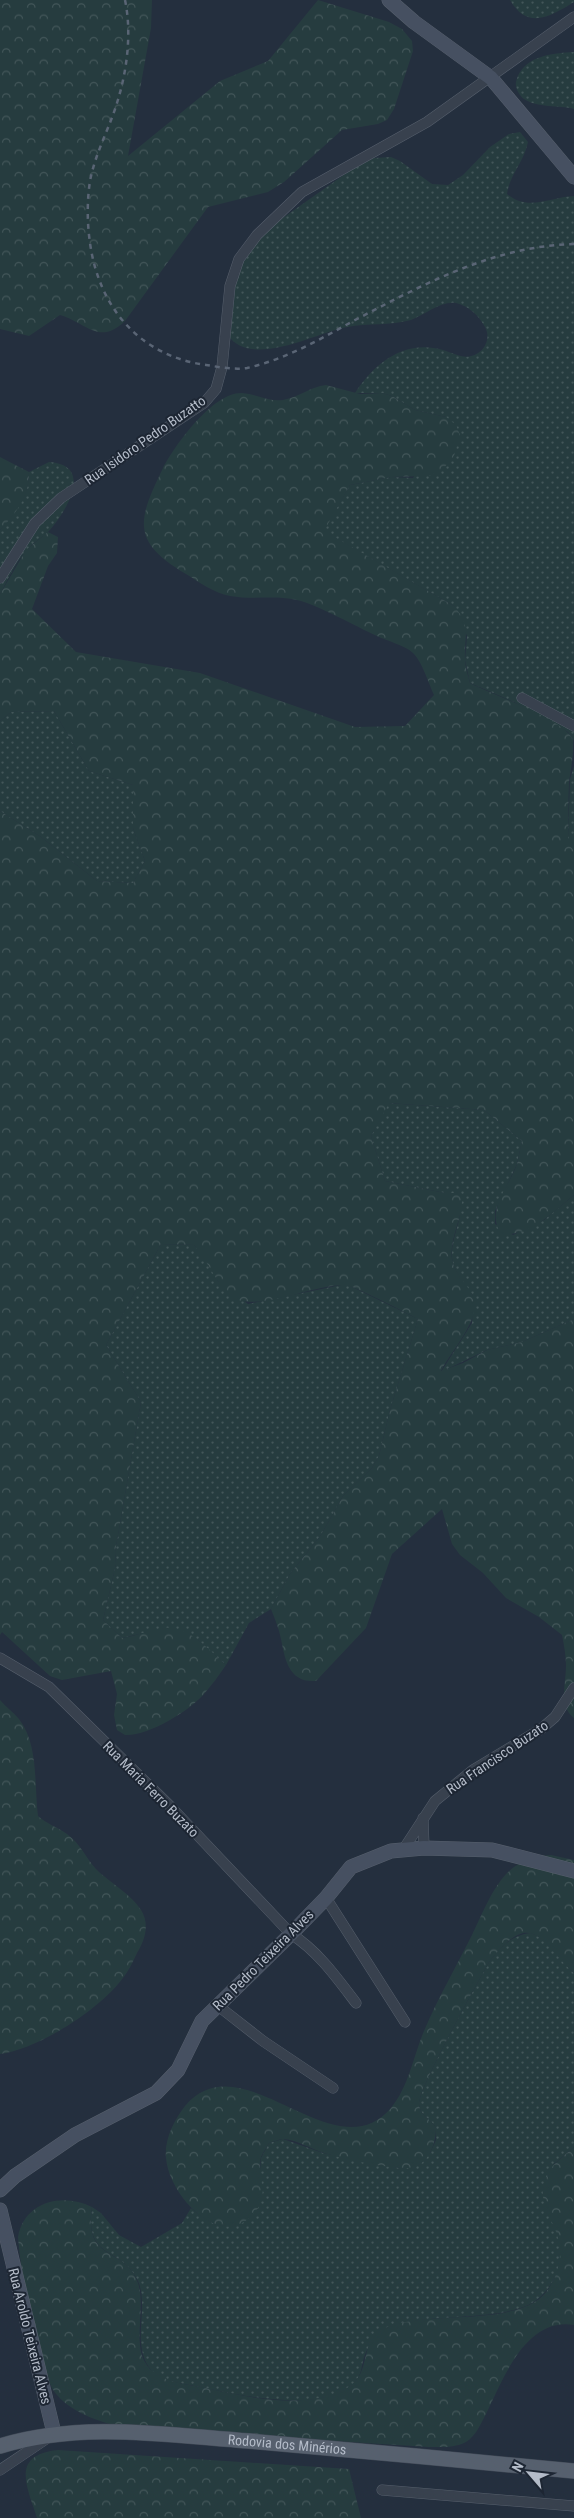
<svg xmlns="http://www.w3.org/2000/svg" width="574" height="2518" font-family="'Roboto Condensed',sans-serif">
<defs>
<pattern id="green-dots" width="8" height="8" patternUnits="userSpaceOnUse" patternTransform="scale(1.25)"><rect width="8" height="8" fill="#263c3f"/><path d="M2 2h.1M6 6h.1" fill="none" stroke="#435659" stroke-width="1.8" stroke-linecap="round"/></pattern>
<pattern id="forest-crowns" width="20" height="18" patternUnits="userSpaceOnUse" patternTransform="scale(1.25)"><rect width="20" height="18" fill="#263c3f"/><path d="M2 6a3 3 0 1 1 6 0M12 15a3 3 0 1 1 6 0" fill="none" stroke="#435659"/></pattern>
</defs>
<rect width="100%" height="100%" fill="#242f3e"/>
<path fill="url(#green-dots)" d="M510 0H574V2C551 16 528 31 510 0Z
M574 52V109C559 105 537 108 524 99 519 95 515 88 516 82 522 56 552 53 574 52Z
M520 132 528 142C524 162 510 174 507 194 528 212 550 197 574 196V741L568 732 514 702 470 683 465 660 467 636 454 606 323 531 350 485 391 477 413 478 446 417 415 410 392 396 382 393H355C375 363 404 339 443 350 456 354 466 361 478 353 487 347 490 336 485 327 479 316 469 306 456 303 440 301 425 315 411 320 390 326 368 323 347 327 315 333 250 370 227 334V279L270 227 355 167 374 158 391 157 400 161 432 184 448 185 463 175 490 147 509 134Z
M49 462C95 465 66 512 49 531 42 538 32 543 26 551 15 563 8 580 0 594V530C16 512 29 496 29 472Z
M54 711 89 771 133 785V828L145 861 133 883 97 881 41 837 0 811V721L11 712Z
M574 766V840H568L570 779Z
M388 1103 484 1110 522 1141 517 1164 495 1211V1224L513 1235 544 1220 574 1195V1319L522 1342 487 1350 441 1372 472 1323 473 1296C466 1286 453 1271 452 1258 450 1234 467 1218 457 1193H445L385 1181 371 1136Z
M161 1244 194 1245 206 1258 218 1281 248 1304 346 1284 418 1319 390 1410 379 1456 372 1468 343 1496 321 1535 290 1574 271 1609 249 1623 226 1665 198 1640 166 1628 122 1638 103 1620 116 1564 115 1552 141 1402 106 1345Z
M530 1933C550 1939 559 1959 574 1973V2147L554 2164 546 2204C562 2231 573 2247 555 2277 551 2285 546 2292 539 2298 511 2323 432 2312 392 2326 387 2327 368 2347 366 2352 359 2368 365 2376 348 2388 312 2412 239 2395 200 2387 186 2384 163 2382 153 2372 129 2347 150 2309 138 2281 122 2246 84 2261 92 2207L101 2213 119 2235 141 2247 182 2223 191 2208C216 2229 232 2234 257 2209L261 2158 269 2143 283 2139 323 2153 400 2168 430 2153 436 2140V2128C431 2118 420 2117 419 2104 418 2089 478 1982 489 1962 501 1947 510 1936 530 1933Z"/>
<path fill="url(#forest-crowns)" d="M0 0H152L151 28 128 156 220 81 268 61 318 0 389 22 402 29 412 41 413 51 394 109 387 120 378 124 342 130 284 182 268 192 208 207 125 321C99 346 87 323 60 315L29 336 0 329Z
M326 385 360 394 382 393 392 396 415 410 446 417 456 425 460 435 454 456 442 470 429 476 391 477 350 485 324 531 454 606C472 627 464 635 465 659 465 667 468 675 470 683 491 694 566 720 573 740 574 753 571 769 569 782 568 801 569 820 568 839L574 840V1195C553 1212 530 1237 501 1234 485 1210 509 1187 517 1164 519 1157 520 1148 522 1141L484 1110 389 1103 371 1136 385 1181 445 1193H457L462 1198C463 1218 449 1239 452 1259 454 1273 467 1284 473 1296 483 1317 451 1351 441 1371L463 1363 487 1350 522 1342 574 1319V1718C558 1705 566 1684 566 1666 566 1656 564 1645 562 1635L539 1617 506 1598 483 1573 460 1555 452 1544 442 1509 392 1554 366 1628 316 1681C289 1683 285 1660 281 1639 279 1629 275 1619 271 1609L290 1574 321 1535 343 1496 372 1468 379 1456 390 1410 418 1319C406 1313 353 1285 345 1285 315 1284 256 1313 232 1297 219 1288 206 1258 194 1245L161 1244 106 1345 141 1402 115 1552 116 1564 103 1620 122 1638C136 1636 149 1630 164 1628 188 1625 209 1650 226 1665 219 1675 212 1685 204 1694 189 1711 149 1736 125 1735L117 1730 114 1715 117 1694 111 1671 62 1680 50 1676 2 1632 0 1635V811L41 837 97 881 133 883 145 861 133 828V785L89 771 54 711 11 712 0 721V594L26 550 48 532 58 537 57 553 48 566 32 609 76 652 200 673 355 727 405 726 434 695C428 682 423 664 414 654 409 647 385 640 377 636 355 626 318 605 297 600 275 595 252 600 230 596 214 593 199 582 186 574 130 541 138 520 163 468 175 445 213 392 242 393 256 394 270 402 283 400 299 397 310 387 326 385Z
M0 457 29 472C29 497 17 512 0 530Z
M0 1700C6 1707 13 1712 19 1719 39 1745 34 1785 38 1816 47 1824 57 1827 67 1834 80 1843 86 1858 96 1869 109 1882 132 1895 141 1910 150 1924 145 1940 137 1953 132 1964 127 1974 119 1983 95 2012 38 2049 0 2054Z
M551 1855 574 1860V1973C539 1941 533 1907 489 1962 478 1982 418 2089 419 2104 420 2117 431 2118 436 2128 436 2142 430 2161 415 2167 400 2172 341 2158 324 2153 311 2149 297 2140 284 2139 279 2139 273 2142 269 2143 266 2148 263 2153 261 2157 256 2174 269 2191 258 2208 225 2257 169 2197 166 2158 164 2140 174 2120 185 2106 242 2038 334 2175 391 2108 409 2086 413 2057 424 2031 438 1998 456 1967 472 1935 483 1913 494 1882 514 1867 526 1859 537 1856 551 1855Z
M574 2147V2325C525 2317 503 2380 486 2414 481 2423 476 2436 466 2442 455 2448 441 2447 429 2447L128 2428C105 2424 73 2414 57 2395 38 2375 20 2268 18 2237 24 2202 62 2192 92 2207 83 2263 126 2246 138 2283 146 2305 133 2342 145 2362 156 2382 185 2384 206 2388 246 2397 309 2411 347 2388 375 2372 355 2339 390 2326 433 2311 504 2325 539 2299 546 2294 551 2285 555 2277 574 2229 533 2215 545 2179 549 2166 564 2156 574 2147Z
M58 2450 349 2469 361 2518H37C27 2486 10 2455 58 2450Z"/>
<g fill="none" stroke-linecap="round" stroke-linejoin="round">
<defs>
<path id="street" d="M0 578 35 523 61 498 204 403 216 389 222 367 230 286 239 259 257 235 302 192 427 122 574 17
M522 698 574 726
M0 1658 49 1687 170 1806 291 1934C318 1951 337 1978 356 2003
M423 1818 424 1848
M403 1850 435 1801 473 1770 541 1729 555 1717 574 1688
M326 1898 405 2022
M217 2005 263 2041 333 2088
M0 2470 49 2437
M382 2490 574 2506"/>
<path id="secondary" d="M389 0 414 22 491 78 574 177
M0 2190 15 2176 75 2135 156 2093 178 2070 202 2021 291 1934 326 1898 351 1867 391 1851 424 1848 492 1850 574 1871
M0 2210 54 2433"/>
<g id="primary">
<path id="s1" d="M0 2446C81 2421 166 2435 249 2441 357 2450 466 2461 574 2471"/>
</g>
</defs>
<use href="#street" stroke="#565f6c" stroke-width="11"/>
<use href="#secondary" stroke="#565f6c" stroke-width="15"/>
<use href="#primary" stroke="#414a57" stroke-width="16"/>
<use href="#street" stroke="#38414e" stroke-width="10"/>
<use href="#secondary" stroke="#465061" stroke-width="14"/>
<use href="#primary" stroke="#56606e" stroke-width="15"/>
<path stroke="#5a6575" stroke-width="2.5" stroke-dasharray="5 5" stroke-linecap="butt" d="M125 0C132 33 127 71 117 103 109 129 95 154 90 181 87 201 87 222 90 243 99 308 140 356 206 365 219 367 234 370 247 368 287 359 322 338 357 319 426 283 495 246 574 244"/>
</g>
<g text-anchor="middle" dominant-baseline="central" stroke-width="4" stroke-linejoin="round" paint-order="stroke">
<g font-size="14" fill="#b4bcc9" stroke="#1d2633">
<text transform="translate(145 440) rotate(-35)">Rua Isidoro Pedro Buzatto</text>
<text transform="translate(497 1757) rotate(-34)">Rua Francisco Buzato</text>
<text transform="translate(151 1789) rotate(45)">Rua Maria Ferro Buzato</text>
<text transform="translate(263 1960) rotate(-45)">Rua Pedro Teixeira Alves</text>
<text transform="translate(30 2336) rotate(76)">Rua Aroldo Teixeira Alves</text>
<text stroke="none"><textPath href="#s1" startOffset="289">Rodovia dos Minérios</textPath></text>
</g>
</g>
<g transform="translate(529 2473) rotate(298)" stroke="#1d2633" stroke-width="4" paint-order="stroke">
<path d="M0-4L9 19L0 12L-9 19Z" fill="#b4bcc9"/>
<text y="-8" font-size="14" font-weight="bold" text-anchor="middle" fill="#b4bcc9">N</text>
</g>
</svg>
